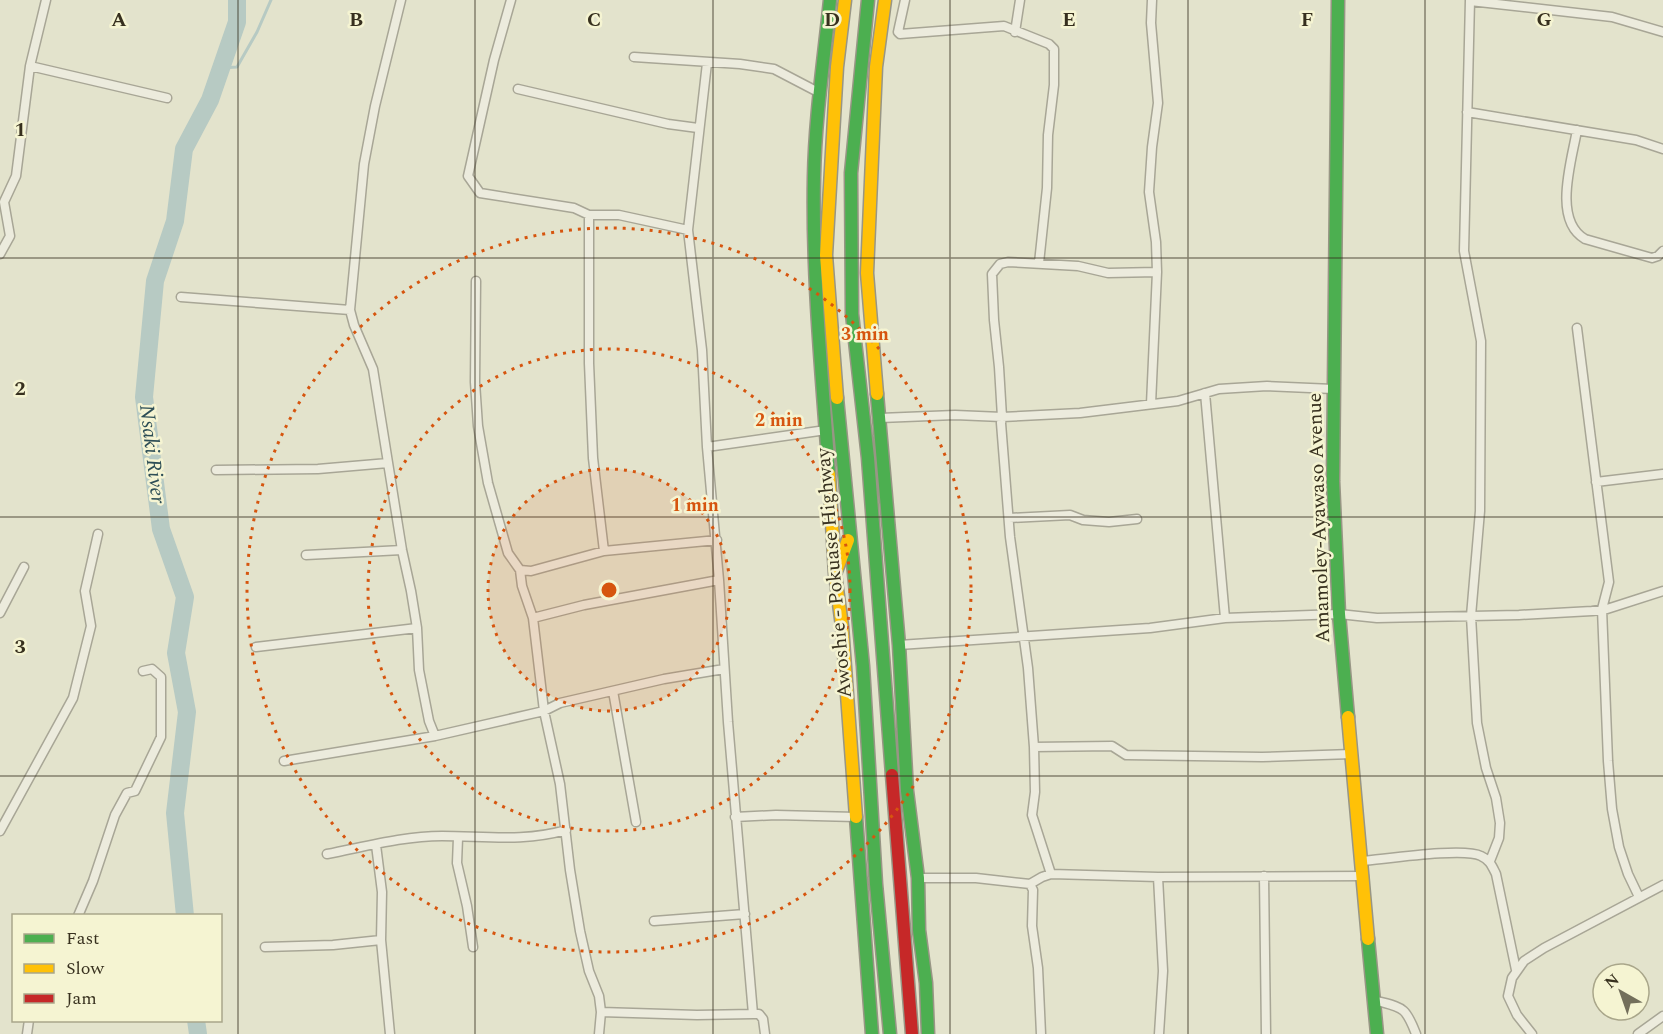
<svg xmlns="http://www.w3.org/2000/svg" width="1663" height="1034" font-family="Spectral,serif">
<rect width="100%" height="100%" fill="#e3e3cc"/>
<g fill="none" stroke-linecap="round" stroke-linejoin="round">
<path stroke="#b7cac3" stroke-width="3" d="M221 68 237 67 257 32 271 0"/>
<path stroke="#b7cac3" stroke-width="18" d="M185 916 175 813 187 712 176 653 185 597 161 529 144 397 155 281 175 221 184 149 210 100 237 22V0
M196 1020 198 1034"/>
<defs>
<path id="street" d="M401 0 375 106 364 164 350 310 354 325 373 369 402 550 411 591 417 628 419 670 429 721 435 736
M511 0 494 60 468 176 480 193 574 208 589 215H619L688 230
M905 0 898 32 900 34 1004 26 1049 44 1054 49V85L1048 135 1047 188 1039 263
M1470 0 1464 251 1481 341 1480 511 1471 616 1477 723 1486 768 1496 798 1500 823 1499 838 1490 861
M1470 1 1612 17 1663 32
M1015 32 1020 0
M634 57 740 64 774 69 820 93
M707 63 688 230 702 350 707 447 719 580 728 722 753 1014H759L763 1019 765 1034
M30 66 167 98
M518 89 668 124 698 128
M1467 112 1636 140 1663 149
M1577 130C1572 160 1552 220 1585 239L1652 258 1658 256 1663 251
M589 215V363L593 458 604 551
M0 254 10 236 4 202 16 176 30 66 46 0
M476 281 475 382 478 426 488 483 508 553 520 570 531 571 604 551 717 540
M181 297 350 310
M1577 328 1609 582 1602 609 1608 761 1612 809 1619 847 1628 874 1639 897
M1205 393 1225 618
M1151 404 1157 272 1156 242 1149 192 1152 147 1158 103 1151 23 1152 0
M880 418 955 415 1002 417 1080 413 1178 401 1219 389 1267 386 1333 389
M707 447 826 430
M216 470 318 469 388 463
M1596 482 1663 474
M1009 518 1070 515 1083 520 1109 522 1137 519
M306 555 402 550
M520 570 522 586 533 618 544 711 560 784 570 870 580 931 589 971 599 996 601 1012 599 1034
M0 613 24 567
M533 618 584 605 719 580
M899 645 1150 628 1225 618 1339 614 1377 618 1519 615 1592 611 1607 609 1663 591
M256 647 417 628
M613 691 636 822
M1034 747 1112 746 1126 755 1262 757 1352 754
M284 761 435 736 544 711 560 703 664 679 724 669
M735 817 776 815 856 817
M0 831 73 698 91 626 85 591 98 534
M458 838 457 863 467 906 473 947
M376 845 382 892 381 940 390 1034
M327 854C364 847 403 836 442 836 484 836 525 842 566 830
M1362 861C1386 859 1464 847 1481 856 1490 860 1492 866 1496 874L1516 970
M1051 874 1032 815 1035 792 1034 747 1028 668 1010 537 1001 423 1002 417 999 367 994 320 992 274 1000 264 1008 262 1078 266 1108 273 1157 272
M1264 876 1266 1034
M1158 877 1163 971 1159 1034
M918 878H976L1030 884 1042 877 1051 874 1158 877 1364 876
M1030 884 1033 890 1032 926 1038 968 1041 1034
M78 916 93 881 115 815 127 793 135 791 161 737V677L152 669 143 671
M654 921 745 914
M265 947 333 945 381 940
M1374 1000C1402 1008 1405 1005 1416 1034
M601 1012 697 1015 753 1014
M27 1034 29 1020
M1532 1034 1517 1015 1508 996 1512 978 1524 961 1544 948 1663 885
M1638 1034 1663 1016"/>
<path id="fast" d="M868 0 851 173 852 314 868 458 892 775
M1338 0 1333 481 1339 614 1348 717
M877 394 899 645 907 791 918 878 919 930 926 983 928 1034
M837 398 863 666 876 884 890 1034
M829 474C822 375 812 276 814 177 815 118 824 59 830 0
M856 817 872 1034
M1368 939 1377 1034"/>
<path id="slow" d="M877 394 867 273 876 67 885 0
M837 398 826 255 837 67 845 0
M829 474 835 574 842 626 856 817
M835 574 848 540
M1348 717 1368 939"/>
<path id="jam" d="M892 775 912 1034"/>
</defs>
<use href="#street" stroke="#a8a696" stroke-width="11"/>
<use href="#fast" stroke="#989685" stroke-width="15"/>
<use href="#slow" stroke="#989685" stroke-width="15"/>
<use href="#jam" stroke="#989685" stroke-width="15"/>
<use href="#street" stroke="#ecebdd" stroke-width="8"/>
<use href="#fast" stroke="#4caf50" stroke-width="12"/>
<use href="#slow" stroke="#ffc107" stroke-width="12"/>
<use href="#jam" stroke="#c62828" stroke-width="12"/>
</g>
<path fill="none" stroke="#37301e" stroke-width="1.5" stroke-opacity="0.55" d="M238 0V1034M475 0V1034M713 0V1034M950 0V1034M1188 0V1034M1425 0V1034M0 258H1663M0 517H1663M0 776H1663"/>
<circle cx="609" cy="590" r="121" fill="#d6550e" fill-opacity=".12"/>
<g fill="none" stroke="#d6550e" stroke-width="3" stroke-dasharray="3 6">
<circle cx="609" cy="590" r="121"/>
<circle cx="609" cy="590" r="241"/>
<circle cx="609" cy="590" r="362"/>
</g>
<g text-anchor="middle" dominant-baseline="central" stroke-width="5" stroke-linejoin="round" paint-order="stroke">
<g font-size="20" fill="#37301e" stroke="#f5f4d2">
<text transform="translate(1319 518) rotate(-92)">Amamoley-Ayawaso Avenue</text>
<text transform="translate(834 573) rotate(-95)">Awoshie - Pokuase Highway</text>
</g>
<g font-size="21" font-style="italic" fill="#2d4e56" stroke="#f5f4d2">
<text transform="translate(152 454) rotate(83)">Nsaki River</text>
</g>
</g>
<g font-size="20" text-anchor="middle" font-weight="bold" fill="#37301e" stroke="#f5f4d2" stroke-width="5" stroke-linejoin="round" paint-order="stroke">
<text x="119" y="26">A</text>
<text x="356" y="26">B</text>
<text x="594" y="26">C</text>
<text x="832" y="26">D</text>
<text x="1069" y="26">E</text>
<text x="1307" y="26">F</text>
<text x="1544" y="26">G</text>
<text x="20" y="136">1</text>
<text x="20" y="395">2</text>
<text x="20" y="653">3</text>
</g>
<circle cx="609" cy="590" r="9" fill="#d6550e" stroke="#f5f4d2" stroke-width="3"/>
<g font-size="18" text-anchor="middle" font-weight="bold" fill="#d6550e" stroke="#f5f4d2" stroke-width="5" stroke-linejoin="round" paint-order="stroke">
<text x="865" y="340">3 min</text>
<text x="779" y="426">2 min</text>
<text x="695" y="511">1 min</text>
</g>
<rect x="12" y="914" width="210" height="108" fill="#f5f4d2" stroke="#a9a68a" stroke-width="1.5"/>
<rect x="24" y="934" width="30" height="9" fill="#4caf50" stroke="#a9a68a" stroke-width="1.5"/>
<text x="66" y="944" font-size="18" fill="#37301e">Fast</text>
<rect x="24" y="964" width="30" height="9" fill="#ffc107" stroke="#a9a68a" stroke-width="1.5"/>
<text x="66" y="974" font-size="18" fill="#37301e">Slow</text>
<rect x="24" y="994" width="30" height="9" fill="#c62828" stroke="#a9a68a" stroke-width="1.5"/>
<text x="66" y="1004" font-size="18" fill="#37301e">Jam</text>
<g transform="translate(1621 992) rotate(320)"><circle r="28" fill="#f5f4d2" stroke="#a9a68a" stroke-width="1.5"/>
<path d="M0-4.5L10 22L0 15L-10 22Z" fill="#736f5b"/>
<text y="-9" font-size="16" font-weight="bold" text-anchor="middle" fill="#37301e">N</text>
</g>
</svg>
